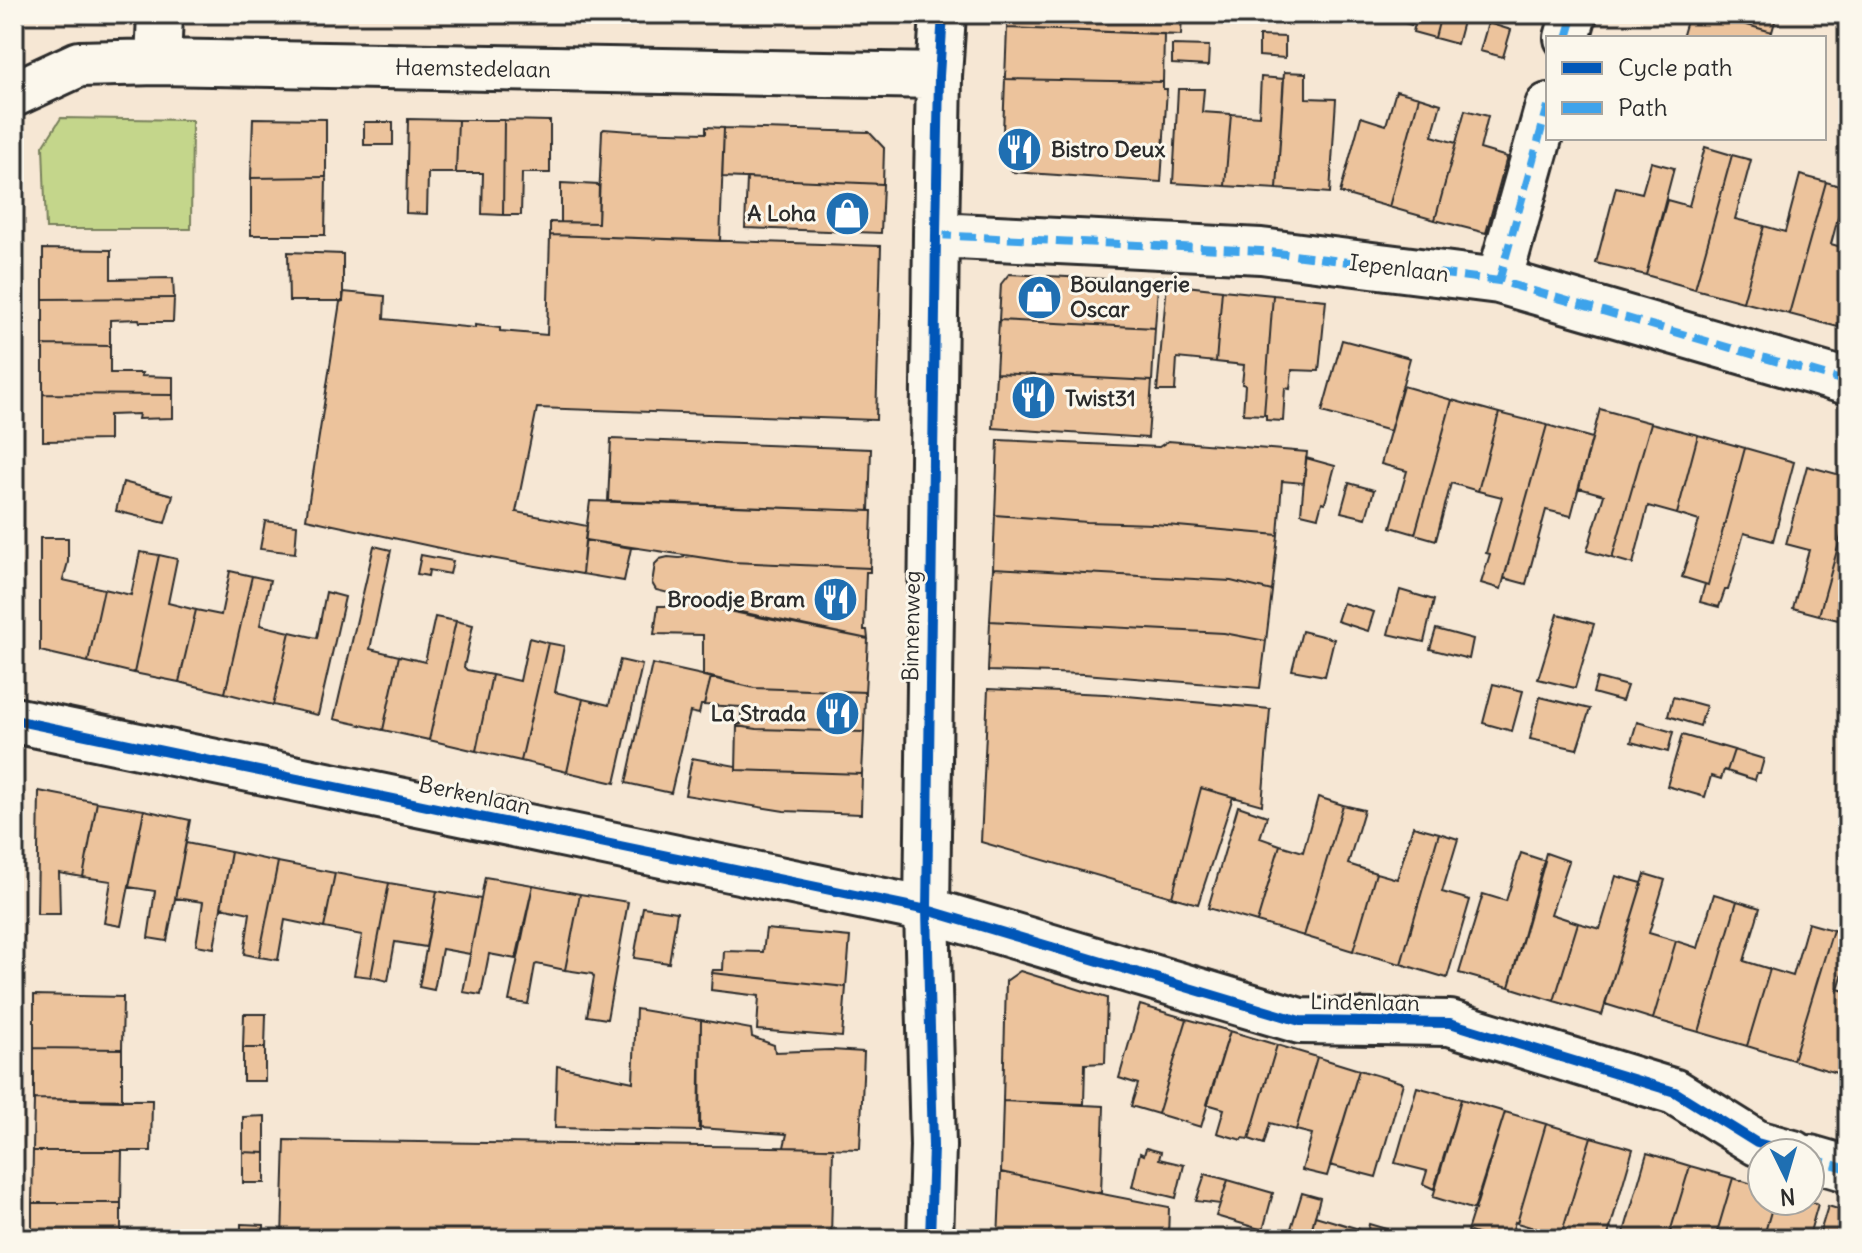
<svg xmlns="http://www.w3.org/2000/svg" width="1862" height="1253" font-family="Delius,sans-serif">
<rect width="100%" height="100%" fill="#f6e7d4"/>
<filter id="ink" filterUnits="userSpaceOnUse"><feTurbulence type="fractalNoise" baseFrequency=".0125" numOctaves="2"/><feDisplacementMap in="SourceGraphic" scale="16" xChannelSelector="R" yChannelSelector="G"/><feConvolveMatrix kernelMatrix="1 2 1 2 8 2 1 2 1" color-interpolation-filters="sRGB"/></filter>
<g filter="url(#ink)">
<path fill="#c4d68b" stroke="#78805b" stroke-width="2" d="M61 118 192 120 191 229H46L43 146Z"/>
<path fill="#ecc39c" stroke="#2b2b2b" stroke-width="2" d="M756 14H886V21Z
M1007 14H1182L1181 35 1007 28Z
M1381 14H1417L1415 26 1381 16Z
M1417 14H1441L1435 38 1413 32Z
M1441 14H1465L1457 44 1435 38Z
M1689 14H1708L1772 32 1770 38H1682Z
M1708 14H1777L1772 32Z
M1488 23 1511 30 1503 57 1480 51Z
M1007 28 1164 34 1163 82 1005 79Z
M1259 36 1285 37V58L1259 56Z
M1172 45 1209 46 1208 66 1172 64Z
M1284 72 1306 73V98L1336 99 1330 193 1277 189Z
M1261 77 1284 79 1277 189 1225 186 1231 114 1259 116Z
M1005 79 1163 82V89H1167L1161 182 1013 172 1002 159Z
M1178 89H1204L1202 112 1231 114 1225 186 1173 183Z
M1396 91 1419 97 1389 207 1340 193 1361 117 1386 125Z
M1419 97 1441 104 1432 136 1456 143 1435 220 1389 207Z
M1465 110 1488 116 1480 149 1507 157 1486 233 1435 220Z
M253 118 326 119V177L251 178Z
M408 119 458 120 456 173H428L427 214 406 213Z
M458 120H504L503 215 482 214 483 173H456Z
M504 120 550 121V173H522L521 215H503Z
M364 122H393V145H364Z
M706 127 724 128 720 241 550 235V222L598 223 602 131 604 129 632 131 706 133Z
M724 128 869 132 884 148 883 184 722 177Z
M1705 147 1732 155 1695 289 1646 275 1667 200 1689 206Z
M1732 155 1751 160 1735 219 1764 226 1743 302 1695 289Z
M1651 162 1674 168 1646 275 1596 263 1616 187 1642 193Z
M1800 175 1826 182 1789 314 1743 302 1764 226 1785 232Z
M326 177 325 235H251V178Z
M747 178 883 184 881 233 745 228Z
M1826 182 1846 188 1831 244 1848 249V290L1838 327 1789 314Z
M561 183 599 185 598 223 561 222Z
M550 235 881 246 876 420 537 408 516 512 587 526 582 574 462 553 306 519 340 302 343 301 344 292 385 296 384 319 475 328V325L500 328V331L547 335Z
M43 249 111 250V279L173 278 174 298 43 299Z
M288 252 343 254V301H289Z
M1009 274 1105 279 1104 283 1158 286 1155 328 999 320 1001 284Z
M1167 284 1222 290 1216 362 1177 358 1175 391H1157Z
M1222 290 1273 295 1264 415 1243 414 1245 385 1242 384 1244 365 1216 362Z
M1848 290V330L1838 327Z
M1273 295 1326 300 1319 371 1292 370 1290 389 1285 388 1283 421 1266 420V415H1264Z
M174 298 173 322H140L139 319 110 320V346L43 345V299Z
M999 320 1155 328 1152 381 996 373Z
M1342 340 1410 358 1390 431 1322 412Z
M43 345 110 346V373H142L141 376 173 377V395L43 394Z
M996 373 1152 381 1148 438 993 428Z
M1403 386 1452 400 1415 534 1391 527 1407 471 1381 464Z
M43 394 173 395V418L138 419 139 414 109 415V440L43 441Z
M1452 400 1499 413 1478 491 1451 483 1436 540 1415 534Z
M1600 409 1651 423 1612 558 1587 551 1604 495 1579 488Z
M1499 413 1547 425 1501 589 1481 583 1490 554 1486 553 1502 497 1478 491Z
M1651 423 1698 435 1677 514 1648 506 1633 564 1612 558Z
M1547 425 1592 438 1571 516 1546 510 1526 584 1504 578Z
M1698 435 1745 448 1708 585 1682 577 1699 521 1677 514Z
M611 439 871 449 869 511 608 501Z
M998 440 1159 447 1168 441 1307 452 1304 483 1282 481 1278 535 1155 524 1087 522 995 515Z
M1745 448 1794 462 1773 541 1744 533 1728 590H1725L1719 607 1700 602 1705 584 1708 585Z
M1306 458 1335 466 1325 503 1322 502 1318 517 1301 513Z
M1807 466 1848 477V511L1819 615 1793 608 1809 550 1786 544Z
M123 482 173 495 165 523 116 511Z
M1349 483 1374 490 1366 518 1341 512Z
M590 501 872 511 870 568 731 562 585 540Z
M1848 511V584L1838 620 1819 615Z
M995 515 1087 522 1155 524 1278 535 1272 591 1231 581 993 568Z
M265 521 297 525 295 553 260 549Z
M40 538H68V562L63 580 104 589 88 662 40 651Z
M585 540 631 548 624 581 582 574Z
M374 546 391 550 370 649 399 656 383 730 334 719Z
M140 552 159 555 134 673 88 662 104 589 131 595Z
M159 555 177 559 168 603 196 610 179 682 134 673Z
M421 555 453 561 450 574 429 570 428 576 417 574Z
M692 556 731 562 870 568V572H866L864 630H867L868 639 698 603V600L656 590 652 583 655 564 660 559 668 557 679 558Z
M993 568 1231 581 1272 591 1266 641 1224 633 990 621Z
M230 571 252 576 225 693 179 682 196 610 221 615Z
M252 576 270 580 260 625 290 632 273 705 225 693Z
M1400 590 1434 600 1424 642 1388 634Z
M326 592 345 597 318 715 273 705 290 632 317 638Z
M1343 603 1374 612 1368 631 1337 621Z
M658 606H703L868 639 865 692 754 688 703 676V635L654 634Z
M1558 614 1594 624 1575 688 1538 679Z
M435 617 456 621 429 740 383 730 399 656 425 662Z
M456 621 473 625 464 667 467 670 492 675 476 751 429 740Z
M990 621 1224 633 1266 641 1260 688 1084 674 988 671Z
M1436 629 1473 639 1469 659 1430 649Z
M1302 631 1334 639 1325 676 1292 670Z
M529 638 548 643 521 761 476 751 492 675 520 681Z
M548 643 564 646 555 692 583 699 567 772 521 761Z
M620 660 642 665 615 783 567 772 583 699 609 705Z
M652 664 711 677 704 705H701L699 714 690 712 671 793 626 783Z
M711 677 754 688 865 692 864 732 757 729 737 726V724H741V707L704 705Z
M1597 678 1627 686 1622 701 1593 693Z
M1493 684 1523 691 1512 731 1483 723Z
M988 689 1105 694 1270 709 1262 805 1201 788 1172 897 981 842Z
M1540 697 1590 709 1577 749 1530 739Z
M1673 697 1706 706 1700 726 1668 716Z
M1637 722 1673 732 1668 752 1631 742Z
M737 726 757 729 864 732 862 774 736 770Z
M1682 735 1734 750 1727 771 1724 770 1721 779 1711 776 1705 797 1667 786Z
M1734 750 1764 759 1760 773H1757L1755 780 1727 771Z
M692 758 736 766V770L862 774 861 814 784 811 685 795Z
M1201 788 1233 797 1198 904 1172 897Z
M39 791 97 802 83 877 59 873 60 914H37Z
M1318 797 1343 805 1304 936 1257 922 1280 845 1303 852Z
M97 802 144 810 121 926 104 923 111 881 83 877Z
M1343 805 1364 810 1348 864 1376 873 1353 951 1304 936Z
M1238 806 1267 816 1260 838 1280 845 1257 922 1208 908Z
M144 810 190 820 167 941 148 938 155 891 129 887Z
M1413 826 1439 833 1401 964 1353 951 1376 873 1397 879Z
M1439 833 1458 839 1442 892 1470 900 1447 978 1401 964Z
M186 843 231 852 214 948 196 945 203 902 175 898Z
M231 852 278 862 259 957 244 954 250 913 221 907Z
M1521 853 1545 861 1509 987 1459 973 1483 894 1506 901Z
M1546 853 1569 861 1551 914 1578 923 1554 1001 1509 987Z
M278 862 335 873 324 928 285 920 278 960 259 957Z
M335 873 389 883 371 977 354 975 362 935 324 928Z
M1645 874 1665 880 1649 933 1676 941 1653 1019 1605 1004Z
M1616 876 1642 883 1602 1015 1554 1001 1578 923 1600 929Z
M485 877 533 885 516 959 489 954 481 995 463 992Z
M389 883 437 891 426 947 395 942 388 981 371 977Z
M533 885 580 894 565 970 537 964 535 965 528 1004 509 1001Z
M437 891 481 899 470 954 442 949 434 990 419 987Z
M580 894 628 902 607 1019 587 1016 594 977 592 974 565 970Z
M1714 894 1737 901 1699 1032 1653 1019 1676 941 1698 948Z
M1737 901 1760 908 1744 961 1770 969 1747 1046 1699 1032Z
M643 907 677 912 669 963 634 958Z
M1808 923 1833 930 1793 1060 1747 1046 1770 969 1793 976Z
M766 929 850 937 846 987 712 973 713 970H723L724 951 763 952Z
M1833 930 1848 934V956L1838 989 1848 992V1048L1840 1074 1793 1060Z
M1020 971 1107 998 1105 1063 1085 1064 1084 1104 1003 1101 1006 981Z
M712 973 846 987 842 1037 757 1030 759 996 711 990Z
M34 995 123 997 122 1049 34 1048Z
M1140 1005 1187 1019 1158 1114 1131 1106 1138 1084 1119 1078Z
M636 1009 701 1020 700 1131 555 1128 557 1066 633 1082Z
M244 1014H266L265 1048H243Z
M1187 1019 1230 1031 1201 1127 1158 1114Z
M701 1020 751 1029 752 1037 774 1045 775 1052 831 1050 864 1052 860 1149 784 1147 787 1134 699 1128Z
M1230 1031 1277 1045 1249 1139 1243 1138 1242 1140 1217 1133 1224 1109 1207 1104Z
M1277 1045 1317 1057 1296 1130 1270 1123 1264 1144 1249 1139Z
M34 1048 122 1049V1101L34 1099Z
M243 1048H265V1081H243Z
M1848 1048V1087L1837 1084Z
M1317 1057 1359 1070 1327 1176 1302 1170 1312 1134 1296 1130Z
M1359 1070 1403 1083 1376 1177 1330 1165Z
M1417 1087 1461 1099 1434 1189 1423 1184 1427 1171 1395 1163Z
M34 1099 152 1100 151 1151H33Z
M1461 1099 1505 1112 1475 1210 1433 1197Z
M1003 1101 1104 1106 1101 1193 1082 1190 1001 1172Z
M1505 1112 1546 1124 1517 1223 1515 1222 1510 1239H1493L1467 1231Z
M265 1116V1153L243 1152V1117Z
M1546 1124 1591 1137 1561 1236 1517 1223Z
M1591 1137 1633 1149 1607 1239H1571L1561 1236Z
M285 1140 833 1148 831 1239H282Z
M1146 1148 1161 1152 1159 1159 1184 1165 1176 1198 1132 1187 1140 1153 1144 1155Z
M33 1151H122L121 1203H32Z
M243 1152 265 1153V1183H243Z
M1647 1153 1690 1166 1668 1239H1622Z
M1690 1166 1733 1178 1715 1239H1668Z
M1001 1172 1082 1190 1169 1207 1168 1239H998Z
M1205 1174 1228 1180 1220 1204 1196 1201Z
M1733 1178 1762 1187V1201H1774L1763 1239H1715Z
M1228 1180 1273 1193 1263 1230 1216 1216Z
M1302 1193 1320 1198 1309 1239 1289 1235Z
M1774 1201H1809L1818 1204 1808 1239H1763Z
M32 1203H121V1239H32Z
M1828 1206 1848 1212V1239H1818Z
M1315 1216 1359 1229 1356 1239H1309Z
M241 1224 264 1225V1239H241Z
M1369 1224 1420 1239H1366Z"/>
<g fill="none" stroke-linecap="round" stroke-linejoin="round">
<defs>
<path id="minor" d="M1567 38 1574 14
M158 62 160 14
M14 94 79 64 158 62 939 76
M936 235 1261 251 1499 281 1848 382
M1499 281 1548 106
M14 720 927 910 1300 1021 1450 1023 1675 1092 1757 1143 1793 1153
M1810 1158 1848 1169
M930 1239 933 1146 927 910 936 235 939 76 943 14"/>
</defs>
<use href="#minor" stroke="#2b2b2b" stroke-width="50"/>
<use href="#minor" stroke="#fbf7ec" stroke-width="44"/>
<path stroke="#3ea3eb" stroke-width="8" stroke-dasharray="16 8" stroke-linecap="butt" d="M1567 38 1574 14
M936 235 1261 251 1499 281 1848 382
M1499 281 1548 106
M1810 1158 1848 1169"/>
<defs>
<path id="cycleway" d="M14 720 927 910 1300 1021 1450 1023 1675 1092 1757 1143 1793 1153
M930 1239 933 1146 927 910 936 235 939 76 943 14"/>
</defs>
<use href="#cycleway" stroke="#fbf7ec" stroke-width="15"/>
<use href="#cycleway" stroke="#0057b8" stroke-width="10"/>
</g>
</g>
<defs>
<symbol id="restaurant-disc" viewBox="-11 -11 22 22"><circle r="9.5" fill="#1f6fb2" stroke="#fbf7ec"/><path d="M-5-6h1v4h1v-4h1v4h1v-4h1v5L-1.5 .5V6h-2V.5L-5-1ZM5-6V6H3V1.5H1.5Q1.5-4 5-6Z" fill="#fff"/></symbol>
<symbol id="shop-disc" viewBox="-11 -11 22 22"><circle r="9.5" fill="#1f6fb2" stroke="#fbf7ec"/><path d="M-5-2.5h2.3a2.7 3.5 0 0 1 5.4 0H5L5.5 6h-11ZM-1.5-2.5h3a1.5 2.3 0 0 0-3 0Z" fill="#fff"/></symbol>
</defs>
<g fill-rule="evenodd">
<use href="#restaurant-disc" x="994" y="124" width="51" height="51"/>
<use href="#shop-disc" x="822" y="188" width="51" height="51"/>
<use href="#shop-disc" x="1014" y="272" width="51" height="51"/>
<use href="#restaurant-disc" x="1008" y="372" width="51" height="51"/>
<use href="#restaurant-disc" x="810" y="574" width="51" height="51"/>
<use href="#restaurant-disc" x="812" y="688" width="51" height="51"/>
</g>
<g text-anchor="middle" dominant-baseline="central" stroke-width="6" stroke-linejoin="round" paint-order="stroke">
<g font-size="22" fill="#2b2b2b" stroke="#fbf7ec">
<text transform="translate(473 68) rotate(1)">Haemstedelaan</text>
<text transform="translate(1399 268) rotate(7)">Iepenlaan</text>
<text transform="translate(911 626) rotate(-89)">Binnenweg</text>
<text transform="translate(475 795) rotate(12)">Berkenlaan</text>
<text transform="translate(1365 1002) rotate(1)">Lindenlaan</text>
</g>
<g font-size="22" font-weight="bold" fill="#2b2b2b" stroke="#fbf7ec" text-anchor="start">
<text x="1051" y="149">Bistro Deux</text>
<text x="816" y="213" text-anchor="end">A Loha</text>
<text x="1070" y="284">Boulangerie<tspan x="1070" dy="25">Oscar</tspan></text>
<text x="1065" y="398">Twist31</text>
<text x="805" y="599" text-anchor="end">Broodje Bram</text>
<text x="806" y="713" text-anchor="end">La Strada</text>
</g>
</g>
<rect width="1862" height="1253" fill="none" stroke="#fbf7ec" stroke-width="48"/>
<rect x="24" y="24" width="1814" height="1205" fill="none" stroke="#2b2b2b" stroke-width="3" filter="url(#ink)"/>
<rect x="1546" y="36" width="280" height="104" fill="#fbf7ec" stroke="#a8a59f" stroke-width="2"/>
<rect x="1562" y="62" width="40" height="12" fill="#0057b8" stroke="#a8a59f" stroke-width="2"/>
<text x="1618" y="76" font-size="24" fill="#2b2b2b">Cycle path</text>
<rect x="1562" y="102" width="40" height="12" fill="#3ea3eb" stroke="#a8a59f" stroke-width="2"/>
<text x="1618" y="116" font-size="24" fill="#2b2b2b">Path</text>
<g transform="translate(1786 1177) rotate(175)"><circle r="38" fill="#fbf7ec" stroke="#a8a59f" stroke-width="2"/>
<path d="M0-6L14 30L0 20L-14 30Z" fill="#1f6fb2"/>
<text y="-12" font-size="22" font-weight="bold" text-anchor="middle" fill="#2b2b2b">N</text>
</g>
</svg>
